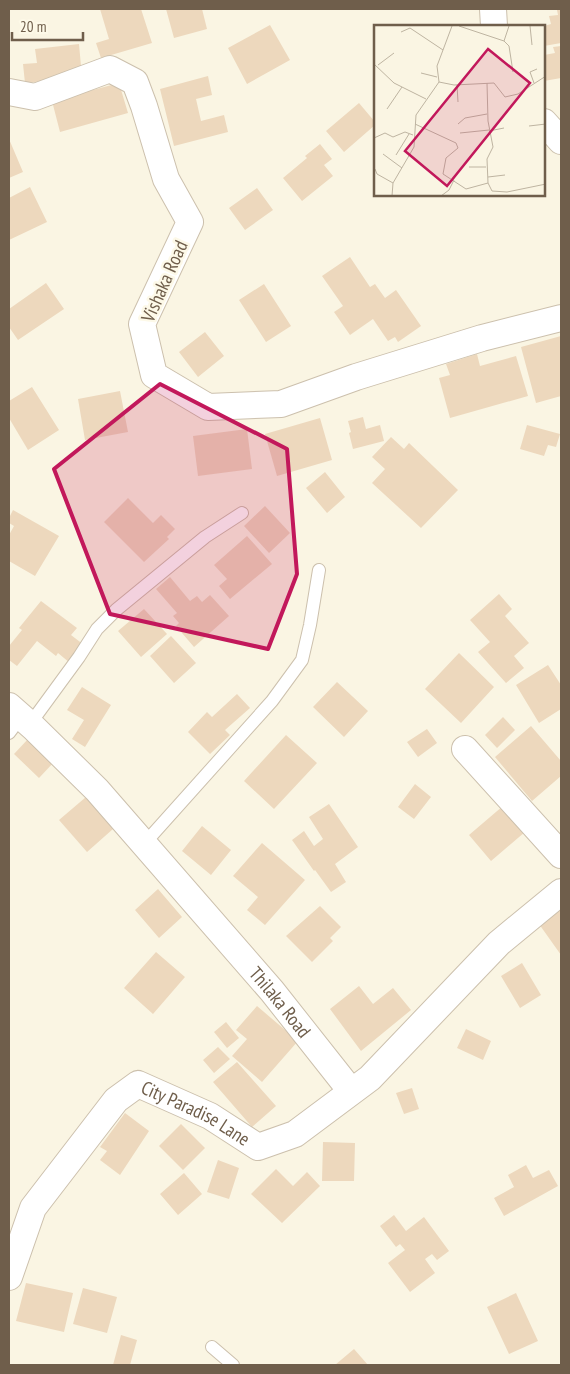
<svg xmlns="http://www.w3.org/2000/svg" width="570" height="1374" font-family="'PT Sans Narrow',sans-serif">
<rect width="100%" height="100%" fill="#faf5e3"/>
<path fill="#edd8bd" d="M100 9H141L152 43 101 58 96 43 109 39Z
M166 9H202L207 29 174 38Z
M561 9V43L544 46V26L551 24 549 16 558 15 557 10Z
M270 25 290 60 247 84 228 48Z
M79 44 82 77 25 83 23 64 37 63 35 49Z
M561 46V78L544 81V55L555 53 553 47Z
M208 76 212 95 196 99 201 121 224 115 228 132 174 146 160 89Z
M119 83 128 113 60 132 52 101Z
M359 103 375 122V125L344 152 326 131Z
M9 139 23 172 9 178Z
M320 144 332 159 324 165 333 176 302 201 283 178 307 158 305 156Z
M30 187 47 222 9 240V198Z
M257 188 273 210 245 230 229 208Z
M350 257 370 287 375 284 385 298 396 290 421 326 398 342 395 337 388 341 373 319 350 335 334 312 343 306 322 276Z
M46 283 64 309 18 340 9 327V309Z
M264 284 291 326 266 342 239 300Z
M205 332 224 356 198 377 179 352Z
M561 336V396L536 403 521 347Z
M477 354 480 366 516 356 528 396 450 418 439 378 450 375 446 364Z
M32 387 59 430 28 450 9 418V401Z
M120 391 128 432 85 440 78 399Z
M363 417 366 429 380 425 384 441 353 449 349 433 351 432 348 421Z
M320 418 332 460 277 476 265 434Z
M527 425 560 434 556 447 548 445 544 456 520 449Z
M247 429 252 469 198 476 193 436Z
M391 437 404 449 409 443 458 490 421 528 372 483 385 469 372 457Z
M325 472 345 497 327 513 306 488Z
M128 498 153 523 161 515 175 529 167 537 169 539 144 562 104 522Z
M265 506 290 533 269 553 244 526Z
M13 510 59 536 35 576 9 561V535L14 526 9 523V518Z
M247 536 272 564 230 599 219 586 227 579 214 565Z
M170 577 190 601 197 596 202 602 210 595 229 616 194 647 176 626 179 623 173 616 177 613 156 589Z
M499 594 512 609 505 616 529 643 514 656 524 668 506 683 478 652 490 642 470 620Z
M41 601 77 628 71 635 84 645 70 663 58 653 56 656 37 641 17 666 9 660V646L22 630 19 628Z
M144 609 167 634 141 657 118 631Z
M171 636 196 663 174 683 150 656Z
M459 653 494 687 461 723 425 689Z
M548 665 561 685V709L539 723 516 685Z
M337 682 368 711 344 737 313 707Z
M82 687 111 705 85 747 72 739 84 720 67 710Z
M237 694 250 708 225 730 230 735 210 754 188 732 207 712 212 717Z
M503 717 515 730 497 748 485 735Z
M531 726 561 761V776L532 801 495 757Z
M427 729 437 743 418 757 407 742Z
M286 735 317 763 274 809 244 781Z
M29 738 54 762 39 778 14 754Z
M415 784 431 797 414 819 398 807Z
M86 797 113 829 87 852 59 820Z
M510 800 532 826 491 861 469 835Z
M329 804 358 847 335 864 346 882 331 892 315 870 314 871 292 840 304 831 314 846 323 839 309 817Z
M202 826 231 850 211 875 182 851Z
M262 843 305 880 265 925 247 910 258 897 233 876Z
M158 889 182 917 159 938 135 910Z
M320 906 341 927 330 938 333 941 312 962 286 936Z
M561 907V955L539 924Z
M156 952 185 977 153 1014 124 988Z
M522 963 541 995 520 1008 501 976Z
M359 986 373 1004 393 988 411 1010 361 1051 330 1009Z
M257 1006 298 1041 262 1082 232 1056 247 1039 236 1030Z
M226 1022 239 1038 227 1048 214 1032Z
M466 1029 491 1041 483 1060 457 1048Z
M218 1047 230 1059 214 1073 203 1060Z
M237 1062 276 1106 252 1127 213 1082Z
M412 1088 419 1109 404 1114 396 1093Z
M125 1113 149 1131 120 1175 100 1160 107 1151 100 1147Z
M181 1124 205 1148 183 1170 159 1146Z
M323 1142 355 1143 354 1181H322Z
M218 1160 239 1168 229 1199 207 1192Z
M526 1165 533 1178 549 1170 558 1186 504 1216 494 1198 514 1187 508 1175Z
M276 1169 293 1186 307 1172 320 1186 282 1223 251 1194Z
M184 1173 202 1194 178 1215 160 1194Z
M394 1215 406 1231 424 1217 449 1251 437 1260 432 1254 425 1259 435 1273 410 1292 388 1263 405 1250 400 1244 396 1247 380 1226Z
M26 1283 73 1293 64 1332 16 1321Z
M83 1288 117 1297 107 1333 73 1324Z
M516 1293 538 1341 509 1354 487 1307Z
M121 1335 137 1340 130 1365H113Z
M354 1349 368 1365H335Z"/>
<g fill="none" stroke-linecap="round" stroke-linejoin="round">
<defs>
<path id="lane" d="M30 724 79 657 97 629 116 610 205 537 242 513
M9 733 21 717
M144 844 272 701 302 660 310 625 319 570
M212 1347 233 1365"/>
<g id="street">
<path d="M493 9 494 26"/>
<path d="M9 92 35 97 110 69 135 82 144 106 166 179 190 222 142 324 154 375 208 407 281 404 356 377 482 338 561 318"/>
<path d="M544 122 561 141"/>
<path id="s1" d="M9 706 34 728 97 790 272 991 351 1091"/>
<path d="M465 749 561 855"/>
<path id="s2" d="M9 1277 33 1208 116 1100 138 1084 210 1116 258 1147 295 1134 370 1078 499 943 561 892"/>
</g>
</defs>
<use href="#lane" stroke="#ccc0ad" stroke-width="14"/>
<use href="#street" stroke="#ccc0ad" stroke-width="28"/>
<use href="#lane" stroke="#fff" stroke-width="12"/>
<use href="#street" stroke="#fff" stroke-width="26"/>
</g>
<path fill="#c2185b" fill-opacity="0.2" stroke="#c2185b" stroke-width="4" stroke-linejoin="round" d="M160 384 287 449 297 574 268 649 110 614 54 469Z"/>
<g text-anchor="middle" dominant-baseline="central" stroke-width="5" stroke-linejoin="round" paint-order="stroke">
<g font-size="19" fill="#6f5e4b" stroke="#fdf9e8">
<text transform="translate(164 281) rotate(-66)">Vishaka Road</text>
<text stroke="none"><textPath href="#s1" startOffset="402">Thilaka Road</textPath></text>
<text stroke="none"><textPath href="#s2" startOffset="301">City Paradise Lane</textPath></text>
</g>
</g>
<g transform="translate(374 25)">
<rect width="171" height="171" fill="#faf5e3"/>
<path fill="none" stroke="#beb4a1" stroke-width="1" d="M85 1 130 16M156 1 158 20M27 7 36 3 69 25M130 16 135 21 139 47M130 16 135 1M0 39 20 58 52 74M4 40 20 28M47 48 63 52M65 57 80 60 120 58 131 72 144 69 172 51M160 58 156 47 163 44M83 60 84 77M13 84 28 62M41 99 82 118 84 123 72 133 69 149 92 164 114 158 113 134 119 122 114 96 113 58M84 99 91 93 113 89M155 101 172 99M115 106 130 103M86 108 115 105M0 113 11 108 19 112 31 107 39 110M9 129 28 143M22 130 35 109M95 142H112M1 144 3 149 19 158M114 152 131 150M114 158 118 166 133 167 172 159M18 171 19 158 40 122 42 90 65 57 63 41 78 1M67 171 75 165 80 155"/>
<path fill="#c2185b" fill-opacity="0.15" stroke="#c2185b" stroke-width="2.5" d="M114 24 156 58 73 161 31 126Z"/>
<rect width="171" height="171" fill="none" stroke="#6f5e4b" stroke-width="2.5"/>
</g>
<rect width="570" height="1374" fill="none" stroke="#6f5e4b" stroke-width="20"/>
<path d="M12 32v8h71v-8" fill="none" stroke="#6f5e4b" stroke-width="2.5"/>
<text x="20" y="32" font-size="15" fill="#6f5e4b" stroke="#fdf9e8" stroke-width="4" paint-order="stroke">20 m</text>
</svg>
